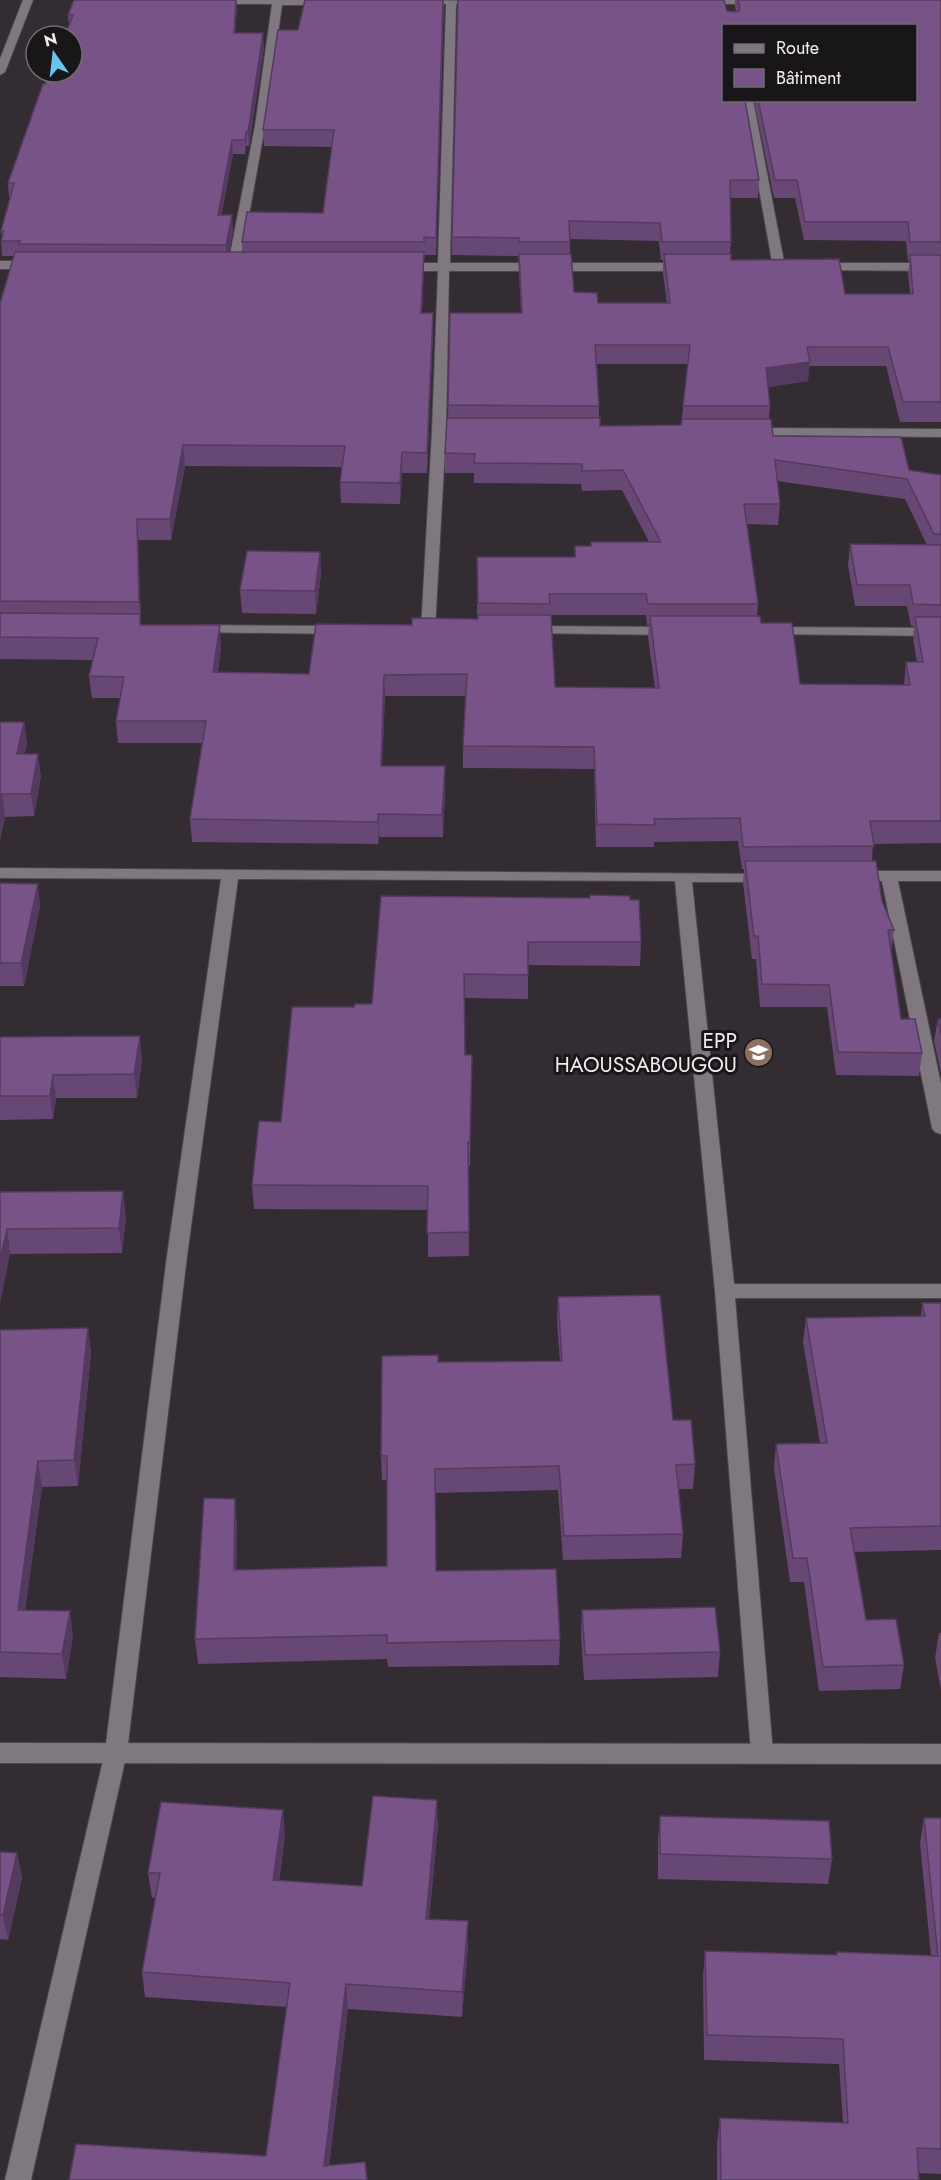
<svg xmlns="http://www.w3.org/2000/svg" width="941" height="2180" font-family="Jost,sans-serif">
<rect width="100%" height="100%" fill="#332c33"/>
<g fill="none" stroke-linecap="round" stroke-linejoin="round">
<defs>
<path id="street" d="M210 0H331L332 2 327 5H282L265 126 240 265 234 269 228 265 255 126 272 4H214Z
M417 0 485 1 480 4H456L450 263H688L694 267 688 271H449L446 431 435 630 428 634 421 630 432 431 438 271H401L395 267 401 263H438L446 4H421Z
M696 0H763L764 1 759 4H700Z
M743 100H753L785 267 779 271 773 267Z
M0 261H34L40 265 34 269H0Z
M818 263H941V271L814 270 812 267Z
M750 428 941 429V437L745 435 743 432Z
M196 625 339 626 346 630 339 634 191 632 189 629Z
M529 626 672 627 679 631 672 635 524 633 522 630Z
M769 627 941 628V636L764 634 762 631Z
M0 868 774 874 776 877 774 880 768 882H692L734 1284H941V1298H735L773 1753 770 1760 762 1763 754 1760 751 1753 715 1291 675 881 238 879 187 1256 127 1752 31 2180H5L105 1752 167 1256 221 879 0 878Z
M856 871H941V881H898L941 1084V1134L935 1132 932 1128 882 881 850 879 848 876 850 873Z"/>
<path id="secondary" d="M23 0H33L5 72 0 75V59Z
M0 1743 941 1744V1764L0 1763Z"/>
</defs>
<use href="#street" stroke="#4e484d" stroke-width="2"/>
<use href="#secondary" stroke="#4e484d" stroke-width="2"/>
<use href="#street" fill="#807880" fill-rule="evenodd"/>
<use href="#secondary" fill="#807880" fill-rule="evenodd"/>
</g>
<path fill="#674774" fill-rule="evenodd" d="M444 0 436 255H425L424 260 422 313 433 332 427 473H402L400 504 341 503 340 482 342 467 185 466 171 540H138L141 625 221 647 218 672 309 674 412 625 477 619V557H575V546H590L649 542 622 490 582 491 581 484 474 483V473H445V453L448 418 450 313H521L518 256 452 255V237L727 11 736 12 735 6V0H941V422H900L886 366H809L808 381 767 387 770 406 769 419 773 436 909 470 941 475V843L873 844 872 861 882 901 894 930 891 952 901 1019 922 1053 919 1076 836 1075 827 1007H760L756 959H752L743 883 744 869H742L738 841 654 842V847H596L594 769 463 768V746L466 696H385L382 766 445 789 443 837H379L378 844 192 842 190 819 202 743H118L116 721 120 698H92L89 676 93 660 0 659V304L14 256H2L1 241 2 237 1 231 10 197H9L8 183 69 26 68 15 237 7 235 33 264 47 249 146H246L245 154H233L221 215 233 230 229 252H242V242L323 213 332 147 264 146 263 130 298 30ZM723 26 915 100H754L774 198H795L804 240 906 241 908 261H910L908 273 910 294H845L731 260 730 254 731 242 730 198H758L759 180ZM570 239 659 241 661 260H663V273L667 303H598L574 292 570 254ZM597 364H688L681 425 600 426 599 418V406ZM777 481 905 499 927 545 850 544 848 565 855 606H907L911 626H914L913 638 917 662H906L904 685 800 684 761 623 757 616 758 604 747 524 778 525 780 504ZM550 615H646L647 625H649L648 637 655 688 555 687Z
M320 552 321 574 316 614 242 613 240 590Z
M0 722H24L27 744 24 754 41 776 34 816 5 817 0 840Z
M0 883 40 906 24 986H0Z
M630 900 641 942 640 966 528 965V999L464 998 465 1055H472L470 1166H468L469 1256 428 1257V1210L254 1209 252 1185 281 1122 354 1007 372 1004Z
M938 1019H941V1073L934 1041Z
M0 1037 142 1060 137 1098H56L53 1119 0 1120Z
M0 1192 126 1216 122 1253 10 1254Z
M558 1297 673 1420 695 1464 693 1489H678L683 1534 681 1558 563 1560 558 1490 435 1493 436 1571 560 1640 559 1665 388 1667 387 1659 198 1664 195 1639 237 1523 236 1570 387 1566V1480H382L381 1456 438 1362 560 1361 557 1322Z
M922 1303H941V1550L854 1552 866 1620 904 1665 900 1689 819 1691 804 1582H790L774 1468 776 1444 820 1443 803 1342 806 1318 921 1316Z
M88 1328 91 1353 78 1486 42 1487 25 1610 73 1636 66 1679 0 1677V1330Z
M582 1610 720 1652 718 1677 584 1680 581 1635Z
M939 1633H941V1690L935 1658Z
M660 1816 832 1859 828 1884 658 1879V1840Z
M924 1818H941V2174L919 2173V2180H717V2143L720 2118 843 2123 839 2064 704 2060 703 1976 705 1951 837 1955V1952L931 1956 920 1843Z
M438 1825 429 1919 468 1921V1946L462 2017 348 2009 329 2166 367 2180 266 2156 287 2007 145 1997 142 1972 156 1898H152L148 1873 285 1836 279 1881 362 1886Z
M0 1852 17 1853 22 1878 8 1940 0 1939Z"/>
<path fill="#543a5e" d="M236 0 237 7 234 47V33Z
M444 0 436 255V238Z
M263 33 264 47 249 146 248 132Z
M246 132V146L245 154V140Z
M232 140 233 154 219 230 218 215Z
M232 215 233 230 227 260 226 245Z
M424 252V271L421 332V313Z
M433 313V332L427 473V453Z
M810 362 808 381 764 388 766 368Z
M183 445 185 466 171 540 170 519Z
M402 452V473L400 504V483Z
M137 519 138 540 141 623 139 602Z
M320 552 321 574 316 614 315 591Z
M220 625 221 647 214 694 213 672Z
M384 675 385 696 381 788V766Z
M24 722 27 744 20 776 17 754Z
M38 754 41 776 34 816 31 794Z
M445 766V789L443 837 442 815Z
M2 794 5 817 0 840V804Z
M378 814 379 837 378 844Z
M38 884 40 906 24 986 21 963Z
M140 1036 142 1060 137 1098 134 1074Z
M53 1075 56 1098 53 1119 50 1096Z
M123 1191 126 1216 122 1253 119 1228Z
M7 1229 10 1254 0 1305V1261Z
M88 1328 91 1353 78 1486 74 1460Z
M38 1461 42 1487 22 1635 18 1610Z
M235 1499 237 1523 236 1594 234 1570Z
M70 1611 73 1636 66 1679 62 1654Z
M437 1800 438 1825 427 1944 426 1919Z
M283 1810 285 1836 275 1906 273 1880Z
M17 1853 22 1878 8 1940 3 1915Z
M468 1921V1946L462 2017V1992Z
M346 1984 348 2009 327 2180 324 2166Z"/>
<path fill="#785387" stroke="#543a5e" stroke-width="1.5" d="M74 0H236L234 33H263L248 132H246L245 140H232L218 215H232L226 245 19 244 20 241H1L4 231H1L14 183H8L43 84H45L50 72H72V36H65L73 15H68Z
M305 0H443L436 238 424 237V242H242L247 212 323 213 334 130H263L278 30H298Z
M458 0H724L727 11 738 12 740 9 738 0H941V242H910L908 222H805L797 180H775L758 100H915V26H723V100H745L759 180H730L731 242H662L660 223 569 221 570 242H519V238L452 237Z
M15 252H424L421 313H433L427 453 402 452 400 483 340 482 345 446 183 445 170 519H137L139 602 0 601V304Z
M519 254H571L574 292 597 293 598 303H670L664 254H731V260L839 259 845 294H913L910 255H941V402H903L888 347H807L810 362 766 368 770 406H683L690 345H595L599 406 448 405 450 313H522Z
M447 418H600V426L681 425 682 419H771L773 436 901 437 909 470 941 475V534H934L907 479 775 460 780 504H744L758 604H648L646 594H549L550 604 478 603 477 557H575V546H591V542H661L623 470 582 471V464L474 463 475 454 445 453Z
M850 544 941 545V605L913 604 910 585H857Z
M247 551 320 552 315 591 240 590Z
M0 613 140 614V625H220L213 672 309 674 316 624 412 625V618L478 619V615H551L555 687 659 688 650 616H760L761 623H792L800 684 910 685 906 662H923L915 617H941V821H870L874 846 743 847 740 818 654 819 655 825 597 824 594 747 463 746 467 674 384 675 381 766H445L442 815 378 814V822L190 819 206 721H116L124 677 89 676 98 638 0 637Z
M0 722H24L17 754H38L31 794H2L0 804Z
M745 861H876L882 901 894 930H888L901 1019H915L922 1053 838 1052 829 985 762 984 758 936H754Z
M0 883 38 884 21 963H0Z
M590 895 630 896V900H639L641 942H528V975L464 974 465 1055H472L470 1142H468L469 1232 427 1233 428 1186 252 1185 259 1121 281 1122 292 1007H354L355 1004H372L381 896 590 898Z
M938 1019H941V1035Z
M140 1036 134 1074 53 1075 50 1096H0V1037Z
M123 1191 119 1228 7 1229 0 1261V1192Z
M660 1295 673 1420H691L695 1464 676 1465 683 1534 564 1536 559 1466 435 1469 436 1571 556 1569 560 1640 387 1643V1635L195 1639 204 1498 235 1499 234 1570 387 1566V1456H381L382 1356 438 1355V1362L562 1361 558 1297Z
M922 1303H941V1526L850 1528 866 1620 896 1619 904 1665 823 1667 807 1558H793L776 1444 827 1443 806 1318 925 1316Z
M88 1328 74 1460 38 1461 18 1610 70 1611 62 1654 0 1652V1330Z
M715 1607 720 1652 585 1655 582 1610Z
M373 1796 437 1800 426 1919 468 1921 462 1992 346 1984 324 2166 365 2162 367 2180H69L76 2144 266 2156 290 1983 142 1972 160 1873H148L161 1802 283 1810 273 1880 362 1886Z
M660 1816 829 1821 832 1859 660 1854Z
M924 1818H941V2149L917 2148 919 2180H721L720 2118 848 2123 843 2039 707 2035 705 1951 837 1955V1952L938 1956Z
M0 1852 17 1853 3 1915H0Z"/>
<defs>
<symbol id="school-disc" viewBox="-11 -11 22 22"><circle r="9.5" fill="#8d6e63" stroke="#191619"/><path d="M0-5L7-2L0 1L-7-2ZM-4 1L0 2.5L4 1V4Q0 6-4 4Z" fill="#fff"/></symbol>
</defs>
<g fill-rule="evenodd">
<use href="#school-disc" x="742" y="1036" width="33" height="33"/>
</g>
<g text-anchor="middle" dominant-baseline="central" stroke-width="6" stroke-linejoin="round" paint-order="stroke">
<g font-size="21" fill="#f0ecf0" stroke="#191619" text-anchor="end">
<text x="737" y="1041">EPP<tspan x="737" dy="24">HAOUSSABOUGOU</tspan></text>
</g>
</g>
<rect x="722" y="24" width="195" height="78" fill="#191619" stroke="#6f6c6f" stroke-width="1.5"/>
<rect x="734" y="44" width="30" height="9" fill="#807880" stroke="#6f6c6f" stroke-width="1.5"/>
<text x="776" y="54" font-size="18" fill="#f0ecf0">Route</text>
<rect x="734" y="69" width="30" height="18" fill="#785387" stroke="#6f6c6f" stroke-width="1.5"/>
<text x="776" y="84" font-size="18" fill="#f0ecf0">Bâtiment</text>
<g transform="translate(54 54) rotate(346)"><circle r="28" fill="#191619" stroke="#6f6c6f" stroke-width="1.5"/>
<path d="M0-4.5L10 22L0 15L-10 22Z" fill="#67c4ef"/>
<text y="-9" font-size="16" font-weight="bold" text-anchor="middle" fill="#f0ecf0">N</text>
</g>
</svg>
